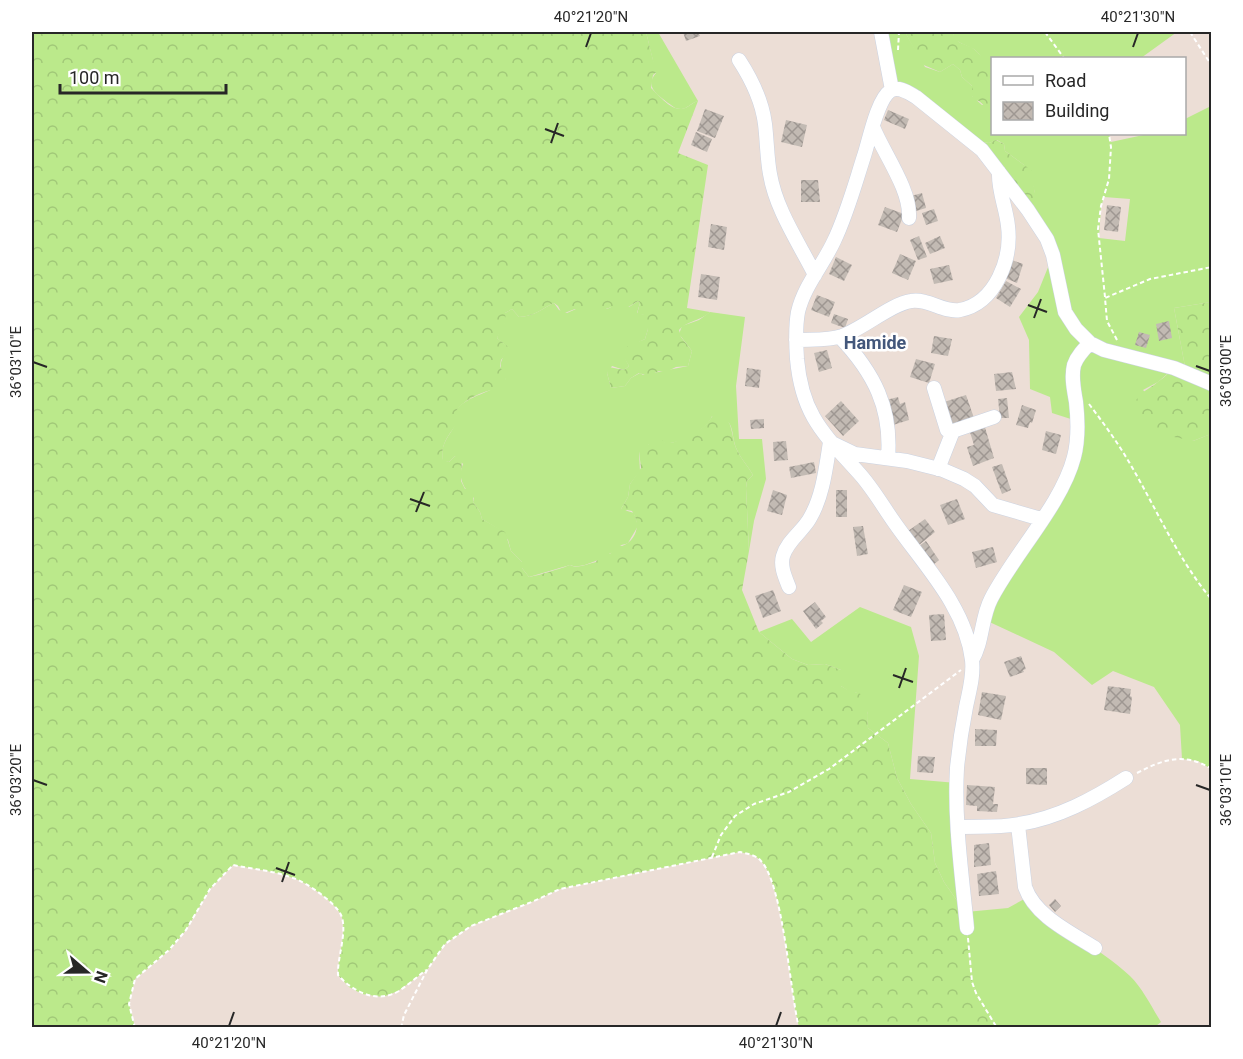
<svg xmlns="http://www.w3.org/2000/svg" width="1243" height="1059" font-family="Roboto,sans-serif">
<defs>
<pattern id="forest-crowns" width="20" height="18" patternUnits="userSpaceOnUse" patternTransform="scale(1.5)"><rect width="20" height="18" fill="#bbe98b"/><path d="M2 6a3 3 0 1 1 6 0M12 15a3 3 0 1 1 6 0" fill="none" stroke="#a1c878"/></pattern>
<pattern id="building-cross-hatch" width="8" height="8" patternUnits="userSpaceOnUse" patternTransform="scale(1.5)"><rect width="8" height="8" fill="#c2bab3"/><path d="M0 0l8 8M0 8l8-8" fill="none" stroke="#9e9792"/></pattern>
</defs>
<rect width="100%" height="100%" fill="#ecded6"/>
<path fill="#bbe98b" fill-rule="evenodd" d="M646 32H658L698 101C692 102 687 109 681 109 675 109 673 106 668 103 658 95 644 87 656 73Z
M881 32H905L925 67 940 72 953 64 960 70 962 77 972 86V96L982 105 989 103 992 99V134H1109L1111 142 1148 134H1184L1185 119 1211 106V302L1174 308 1186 372 1174 368 1158 382 1143 390 1193 441 1211 434V769L1198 761 1182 759 1180 725 1154 687 1113 671 1092 685 1054 652 983 619 1069 473 1077 421 1052 413 1050 397 1030 389 1029 340 1019 317 1038 292 1053 255 1035 210V193L1031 178 1024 165 1005 151 1004 144 997 140 989 143 982 142 897 89ZM1104 197 1130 199 1125 241 1099 238 1101 207Z
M953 32H1177L1141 58H992V89C988 76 986 59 975 50 971 47 961 44 954 39Z
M638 301 640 303 637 313 645 315 648 329 645 339 639 342 625 358 629 366 624 370 612 366 607 373 611 388 625 386 631 378 640 373 643 375 688 366 692 351 679 334 682 326 699 320 710 312 745 317 736 386 739 439H762L766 479 754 521 749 551 746 488 747 481 753 475C748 466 741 459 737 450 729 432 738 419 712 416 709 428 682 442 670 443 663 444 658 440 651 444 646 445 643 449 639 452L640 471 630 484 628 497 621 509 634 513 638 526 628 543C625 545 622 544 619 546 616 547 614 551 611 553 601 558 582 570 570 565L529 577 522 568V562L511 551 508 540 500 530 482 519 480 512 473 502 474 498C464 489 457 478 463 464L455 456 449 462 443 461C438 436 462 430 455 411 469 394 491 394 506 380 498 368 499 359 510 349L497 338 501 327 504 324 505 313 512 309 519 317C533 317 543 308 554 303L559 310 567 313 576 309H607L611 307H629Z
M860 607 911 627 919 656 910 779 957 783 966 912 1008 908 1028 897C1057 929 1098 946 1130 976 1143 989 1151 1006 1161 1022L1156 1026 1147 1028 997 1027 976 993 972 982 965 912 944 882 935 863 931 833 911 804 897 778 888 743 868 728V713L856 692H850L841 686V670L825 664 808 665 792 659 759 632 792 619 811 642Z"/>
<path fill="url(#forest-crowns)" d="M32 32H646L653 60 659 70 653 75 651 88C659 95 672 113 685 108 690 106 693 102 698 101L678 153 708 165 687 308 710 312C701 321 686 321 679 330L681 337 692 351 688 366 676 367 666 372 659 371 648 376 639 373 631 378 625 386 611 388 607 373 609 367 624 370 629 366 622 354C629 341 633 345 645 339L648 329 643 325 644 315 637 314 640 303 638 301 622 311 611 307C602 312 594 308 584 312L575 309 562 314 558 306 554 303C543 308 533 317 519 317L512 309 505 313 506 321 497 338 511 349 501 360 500 366 508 384 506 389C490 387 465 398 456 411L458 422C449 435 440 444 443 460L449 462 455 456 462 458 461 481 465 489H474L473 502 480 512 482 519 505 532 511 551 522 562V568L529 577C536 576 563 568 570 565 578 569 587 564 596 562L600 554H610L617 544 622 546C637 540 641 524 632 511L627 510 623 512 621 509 628 497 630 484 641 468 638 443 645 442 648 445 658 437 665 443C679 444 679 437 688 435 700 431 708 425 714 413 735 415 730 436 737 450 741 459 748 466 753 475L747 481 746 488 749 551 742 590 759 632 792 659 808 665 825 664 841 670V686C847 690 849 690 855 692 872 695 867 716 868 728L888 743 897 778 911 804 931 833 935 863 944 882 965 912 972 982 976 993 997 1027H799C790 992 783 884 761 861 756 855 748 854 740 852L560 889 534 901 471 926 445 944 427 970 398 991 383 997 362 994 349 987 338 975C337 958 348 931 341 915 336 903 306 882 293 878 275 871 253 869 233 865L210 889 186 930 170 950 135 979 129 1004 135 1027H32Z
M905 32H953C955 43 962 43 971 47 975 49 986 61 989 66 986 78 996 89 992 100 991 103 989 106 988 109L979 101 974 100 972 96V86L962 77 960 70 953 64 940 72 919 63 916 53Z
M996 140 1004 144 1005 151 1031 170 1035 193V210L982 142 989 143Z
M1211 302V434L1193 441 1174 437 1143 424 1133 413C1135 392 1145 393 1159 381 1164 378 1169 372 1174 368L1186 372 1174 308Z"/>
<path fill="url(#building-cross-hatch)" d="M683 32H698L700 36 686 41Z
M705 109 724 116 715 138 697 131Z
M888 110 909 119 905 129 884 120Z
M786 120 807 125 802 147 781 142Z
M696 132 712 139 707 152 691 145Z
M801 180H818L820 202H801Z
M922 193 926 208 916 211 911 196Z
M1107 205 1121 207 1118 232 1104 230Z
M885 207 904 214 897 232 878 225Z
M934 209 938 221 926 225 922 213Z
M711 224 727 227 724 250 708 247Z
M919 236 927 257 918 260 910 240Z
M940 236 945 248 930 254 925 243Z
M900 254 916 261 908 280 892 273Z
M836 257 852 265 844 281 829 274Z
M1012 260 1023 264 1017 283 1005 278Z
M949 265 953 280 934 284 930 269Z
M701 274 720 277 717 300 698 297Z
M1006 281 1021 289 1010 307 996 298Z
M817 295 835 302 829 317 811 310Z
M834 314 848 319 845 328 831 323Z
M1169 321 1172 338 1159 341 1156 324Z
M1139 332 1150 335 1146 348 1135 345Z
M934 336 952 339 948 356 931 353Z
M827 350 832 368 819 372 814 353Z
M916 359 935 364 929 383 910 377Z
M747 368 761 370 759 388 745 386Z
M1012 372 1016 389 996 391 994 374Z
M966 395 974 418 952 426 944 402Z
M898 397 900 404 905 402 909 420 893 425 886 400Z
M1007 398 1009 418H1000L998 399Z
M841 401 859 421 843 436 825 416Z
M1022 405 1036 410 1032 423 1030 422 1028 428 1016 425Z
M764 419V428L751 429 750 420Z
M984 424 994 458 973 466 967 447 974 445 969 429Z
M1046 431 1061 435 1056 454 1042 450Z
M786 441 788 460 774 461 773 442Z
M814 462 816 473 791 478 789 467Z
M1002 464 1011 490 1002 494 992 467Z
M773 490 787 495 782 515 767 511Z
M836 490H847V517H836Z
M957 499 965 519 948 525 940 505Z
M925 519 935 532 919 545 908 531Z
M863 526 868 554 857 556 853 527Z
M926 541 939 560 933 565 919 546Z
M993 547 997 562 976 568 972 552Z
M904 585 922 592 911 617 893 610Z
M773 590 781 611 763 618 755 596Z
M815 602 826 617 821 621 823 623 816 629 803 611Z
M944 614 946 640 931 641 929 615Z
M1021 656 1026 669 1023 670 1024 672 1010 677 1004 662Z
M1108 686 1131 689 1130 696 1132 697 1130 714 1104 710Z
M982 692 1006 696 1001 720 978 715Z
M975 729 997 730 996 746H975Z
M918 756 935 757 933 773 917 772Z
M1026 768H1047V785L1026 784Z
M967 785 995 787 993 804H998L997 812 977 811V806L966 805Z
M989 843 991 865 974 867V845Z
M996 871 999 894 979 896 977 874Z
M1055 899 1061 906 1055 912 1049 905Z"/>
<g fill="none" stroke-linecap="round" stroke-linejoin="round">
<defs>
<path id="minor" d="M881 32 892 90
M739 60C752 80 762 100 765 124 767 140 767 158 770 174 776 210 799 243 815 275
M873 127C884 154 911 190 909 218
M840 337C874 373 892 408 888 458
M796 340C810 339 828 341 842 336 864 328 891 304 911 301 928 298 944 313 960 310 996 303 1012 258 1008 226 1006 207 998 191 999 172
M934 388 947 430 953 431 994 417
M938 469 953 431
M789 587C785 577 780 566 783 556 787 541 803 531 810 518 823 496 826 467 830 442L855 454 907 461 943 470 964 479 975 486 993 505 1041 519
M972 660C983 642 981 618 991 599 1014 554 1062 504 1074 457 1079 438 1078 420 1076 402 1074 390 1071 377 1074 365 1077 356 1084 349 1090 343
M1018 825 1025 887C1035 916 1070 932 1095 948
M958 827C978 826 999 828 1019 824 1058 818 1093 799 1126 778
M967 928C962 875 954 821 957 768 959 747 962 727 966 707 969 692 974 676 972 660 966 607 923 564 894 522 882 505 872 487 858 472 823 433 802 415 797 359 796 344 795 328 798 312 804 286 823 265 834 241 847 214 855 184 864 156 869 141 877 100 890 91 898 85 909 93 916 97L982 150 1028 210 1047 239 1053 255 1065 312 1076 329 1090 343 1104 350 1174 368 1212 384"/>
</defs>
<use href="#minor" stroke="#cbd3e2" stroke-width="15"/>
<path stroke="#fff" stroke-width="2" stroke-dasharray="4.5 3" stroke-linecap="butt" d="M1045 32 1064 58
M1190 32 1212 66
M898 50 899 32
M1105 297 1098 229 1101 206 1109 179 1111 147 1109 134
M1117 340 1107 321 1105 298 1150 279 1212 267
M1089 404C1102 421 1115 439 1126 457 1155 505 1176 557 1212 600
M1137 773C1164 759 1184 752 1212 769
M712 857 721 835 735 816 754 804 789 792 829 769 961 670
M968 938 972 982 976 993 997 1028
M135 1028 129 1004 135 979 169 950 186 930 210 889 233 865C253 869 275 871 293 878 306 882 336 903 341 915 348 931 337 958 338 975 353 992 377 1004 399 991 408 985 417 977 426 970
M401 1028 404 1015 427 970 445 944 471 926 534 901 560 889 740 852C748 854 756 855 761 861 783 884 790 992 799 1028"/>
<use href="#minor" stroke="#fff" stroke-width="14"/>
</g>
<path fill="none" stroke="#272727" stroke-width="2" d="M586 47 591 33M1133 47 1138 33M545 129 564 136M551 143 558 123M1028 305 1047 312M1034 318 1041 299M33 362 47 367M1196 366 1210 371M410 499 430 506M416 512 424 492M893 675 913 682M899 688 906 668M33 780 47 785M1196 785 1210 790M276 868 295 875M282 882 289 862M229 1026 234 1012M776 1026 781 1012"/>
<g text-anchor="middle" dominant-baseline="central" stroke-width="5" stroke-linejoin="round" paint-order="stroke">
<g font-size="18" font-weight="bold" fill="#43577b" stroke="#fff">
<text x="875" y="342">Hamide</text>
</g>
</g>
<rect width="1243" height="1059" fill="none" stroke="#ffffff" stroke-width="66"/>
<rect x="991" y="57" width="195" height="78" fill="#ffffff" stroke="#a9a9a9" stroke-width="1.5"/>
<rect x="1003" y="76" width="30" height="9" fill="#ffffff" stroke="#a9a9a9" stroke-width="1.5"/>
<text x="1045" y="87" font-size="18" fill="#272727">Road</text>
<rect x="1003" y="102" width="30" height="18" fill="url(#building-cross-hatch)" stroke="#a9a9a9" stroke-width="1.5"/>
<text x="1045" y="117" font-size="18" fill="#272727">Building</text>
<g transform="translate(87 972) rotate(110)" stroke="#ffffff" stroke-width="4.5" paint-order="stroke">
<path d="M0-4.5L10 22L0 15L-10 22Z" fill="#272727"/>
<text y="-9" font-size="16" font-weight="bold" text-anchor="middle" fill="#272727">N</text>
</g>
<path d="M60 84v9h166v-9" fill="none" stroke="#272727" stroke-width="3"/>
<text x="69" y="84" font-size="18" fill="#272727" stroke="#ffffff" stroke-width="4.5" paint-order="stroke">100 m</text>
<rect x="33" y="33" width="1177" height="993" fill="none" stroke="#272727" stroke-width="2"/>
<g font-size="15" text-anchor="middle" fill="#272727">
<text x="591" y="22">40°21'20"N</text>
<text x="1138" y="22">40°21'30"N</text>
<text transform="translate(16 362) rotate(-90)" y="5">36°03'10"E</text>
<text transform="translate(1226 371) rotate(-90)" y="5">36°03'00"E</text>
<text transform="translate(16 780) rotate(-90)" y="5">36°03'20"E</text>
<text transform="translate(1226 790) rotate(-90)" y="5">36°03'10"E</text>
<text x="229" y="1048">40°21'20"N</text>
<text x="776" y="1048">40°21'30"N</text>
</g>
</svg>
